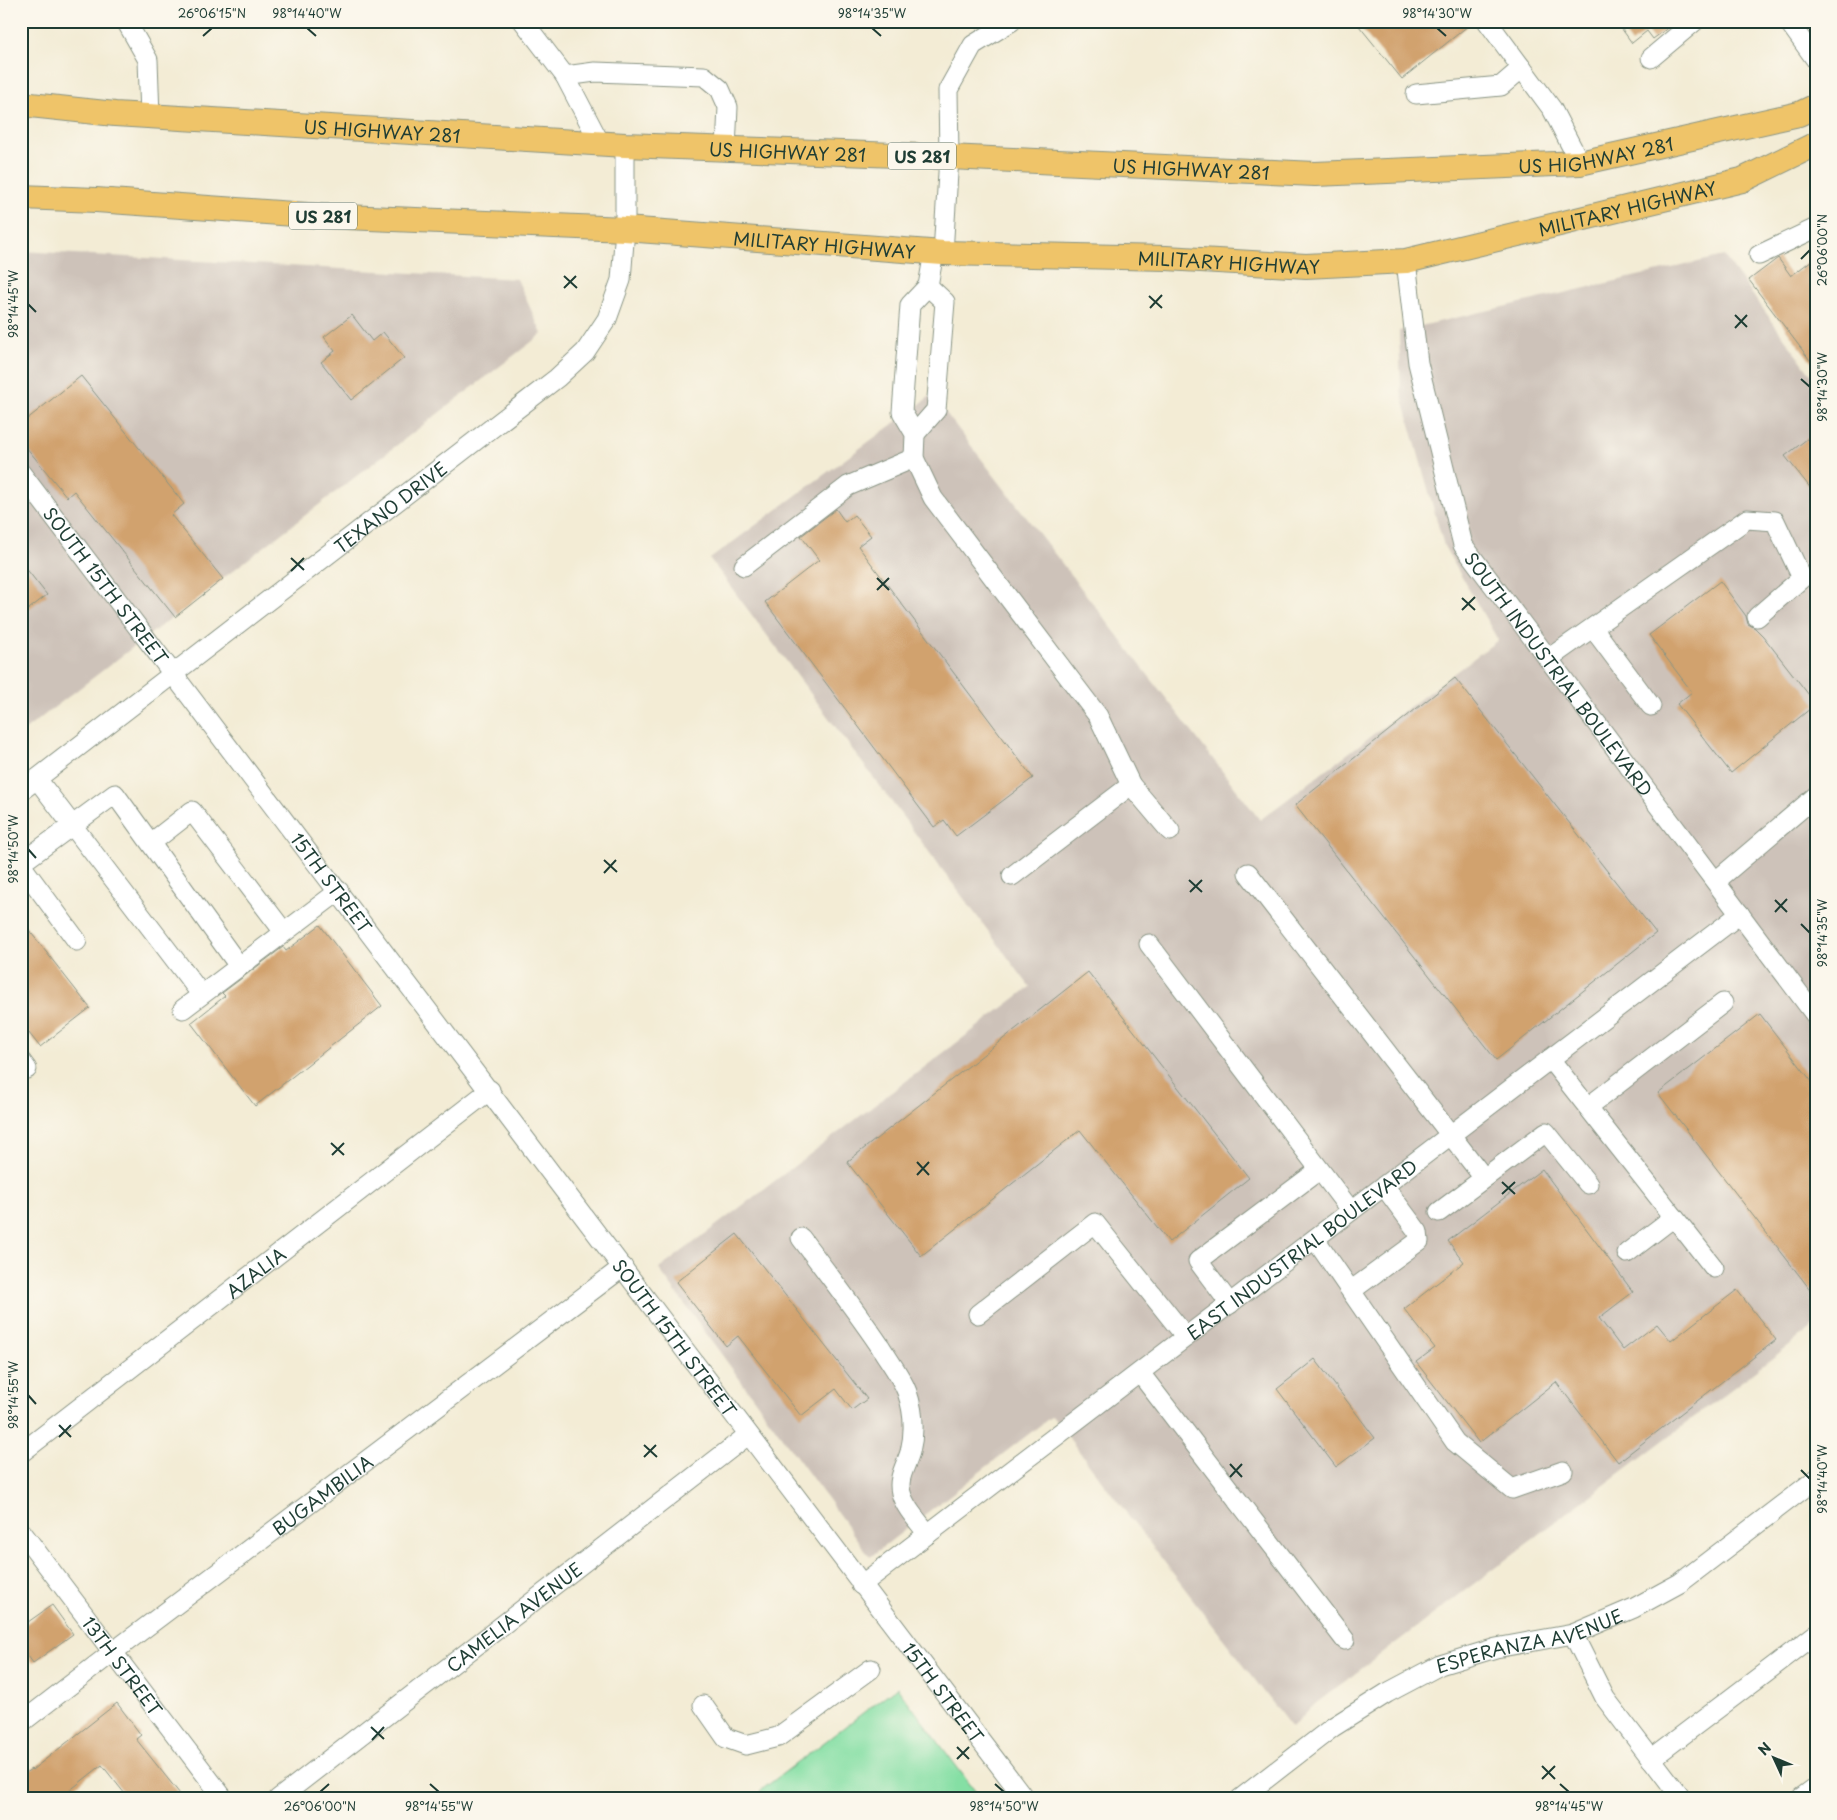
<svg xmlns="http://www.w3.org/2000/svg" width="1837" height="1820" font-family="'Playpen Sans',sans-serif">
<rect width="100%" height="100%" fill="#fbf7ec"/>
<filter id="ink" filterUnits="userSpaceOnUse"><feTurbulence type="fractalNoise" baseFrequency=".02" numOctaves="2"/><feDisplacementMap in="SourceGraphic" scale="10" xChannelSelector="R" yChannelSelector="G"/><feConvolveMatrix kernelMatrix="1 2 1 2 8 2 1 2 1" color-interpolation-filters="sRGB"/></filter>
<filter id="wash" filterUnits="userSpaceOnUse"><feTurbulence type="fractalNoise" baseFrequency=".0096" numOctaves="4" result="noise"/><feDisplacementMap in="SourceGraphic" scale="20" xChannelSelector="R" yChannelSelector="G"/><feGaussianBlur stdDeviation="1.12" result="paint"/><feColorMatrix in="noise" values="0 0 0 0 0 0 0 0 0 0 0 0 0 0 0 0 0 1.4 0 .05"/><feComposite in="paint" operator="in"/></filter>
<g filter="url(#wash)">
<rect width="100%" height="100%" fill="#f3ecd5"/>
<path fill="#cdc2b9" d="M21 251 517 279 542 334 21 733Z
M1724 256 1816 381V1325L1315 1704 1292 1728 1052 1416 870 1557 659 1269 1030 987 710 559 932 395 1260 820 1498 640 1444 546 1401 392 1399 331Z"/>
<path fill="#85dfa4" stroke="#528e6c" d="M897 1687 981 1799H766L760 1791Z"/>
<g id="blocks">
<path fill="#d1a26e" d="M1355 21H1474L1402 79Z
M1616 21H1677L1653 39 1647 31 1632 43Z
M1816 257V368L1749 280 1778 258 1791 276Z
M352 315 372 341 383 332 404 358 351 400 321 362 335 351 324 337Z
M81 376 184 504 171 515 223 579 175 617 74 491 67 497 21 441V424Z
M1816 432V495L1785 456Z
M836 509 845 522 854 515 871 536 858 546 1033 778 956 836 944 820 934 827 765 602 819 560 801 536Z
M21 562 47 595 21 615Z
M1720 581 1746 616 1748 624 1755 628 1763 636 1816 704 1731 773 1677 704 1692 692 1649 635Z
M1455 678 1656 933 1496 1060 1295 805Z
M21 920 90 1008 40 1047 21 1023Z
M320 925 382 1006 255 1106 191 1023 225 996 222 993 283 947 286 951Z
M1088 972 1249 1178 1169 1242 1080 1130 921 1256 847 1162Z
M1760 1014 1816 1087V1297L1658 1093Z
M1542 1169 1633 1292 1599 1318 1623 1350 1657 1324 1671 1341 1737 1290 1776 1340 1618 1462 1556 1382 1479 1443 1416 1362 1435 1348 1404 1309 1464 1262 1448 1241Z
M737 1234 867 1399 852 1410 836 1389 801 1416 738 1336 726 1346 676 1282Z
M1315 1359 1375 1438 1336 1467 1277 1389Z
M52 1605 73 1634 33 1663 21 1646V1627Z
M117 1703 141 1735 136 1739 184 1799H129L102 1765 59 1799H21V1776L31 1769 32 1770Z"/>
</g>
</g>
<g filter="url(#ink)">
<use href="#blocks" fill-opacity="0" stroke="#899484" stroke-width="1"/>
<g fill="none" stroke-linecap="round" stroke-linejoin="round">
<defs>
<g id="minor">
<path d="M126 21 148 60 150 116"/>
<path d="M523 21 565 76 600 143"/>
<path d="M1487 21 1552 109 1580 163"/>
<path d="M1788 21 1816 60"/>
<path d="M1651 58 1695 21"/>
<path d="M565 76 595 72 704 76 720 89 728 107 726 148"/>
<path d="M1416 94 1501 86 1522 68"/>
<path d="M934 252 928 286 910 305 902 412 915 434 914 458 933 498 1098 716 1131 785 1170 831"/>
<path d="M943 253 949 157 948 90 973 45 1012 21"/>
<path d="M1759 255 1816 228"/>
<path id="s1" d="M1406 261 1418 363 1463 545 1816 1016"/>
<path d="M915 434 936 410 945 302 928 286"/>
<path id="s2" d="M21 473C358 914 689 1358 1025 1799"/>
<path d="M744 566 848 486 914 458"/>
<path d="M1593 628 1651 706"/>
<path d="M1548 659 1747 519 1775 521 1802 578 1757 617"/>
<path d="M37 779 201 994"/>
<path id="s3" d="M21 791 557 378 585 352 607 319 621 280 625 229V145"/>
<path d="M151 843 192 811 284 932"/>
<path d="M21 863 115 794 239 966"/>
<path d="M21 865 77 941"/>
<path d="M1248 873 1484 1178"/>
<path d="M1012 876 1131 785"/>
<path d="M1716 881 1816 796"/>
<path d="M1149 944 1351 1211"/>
<path d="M183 1009 339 891"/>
<path d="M1550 1059 1714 1268"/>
<path d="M21 1061 27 1069"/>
<path d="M1588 1107 1723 1003"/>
<path d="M1439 1212 1546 1132 1588 1184"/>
<path d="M801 1238C828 1274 855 1309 880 1346 889 1361 901 1376 907 1392 914 1412 915 1432 910 1452 906 1466 897 1478 901 1493 905 1508 918 1521 928 1534"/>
<path d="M1315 1239 1455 1442 1512 1489 1563 1471"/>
<path d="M1627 1253 1674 1217"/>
<path d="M1352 1290 1419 1241 1418 1232 1384 1186"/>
<path d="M1230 1304 1198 1261 1319 1170"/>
<path d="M978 1314 1095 1223 1186 1337"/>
<path d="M1140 1373 1345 1640"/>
<path id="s4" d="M21 1453 490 1090"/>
<path id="s5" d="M21 1531 224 1799"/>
<path id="s6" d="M861 1585 1740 914"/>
<path d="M1573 1634 1605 1698 1682 1799"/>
<path d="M703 1705 726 1738 746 1745 778 1737 871 1669"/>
<path id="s7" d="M21 1723 113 1652 623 1267"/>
<path d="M1651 1759 1816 1634"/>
<path id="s8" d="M278 1799 748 1435"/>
<path id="s9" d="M1240 1799 1333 1727 1387 1693 1440 1665 1496 1648 1573 1634 1634 1608 1680 1583 1816 1479"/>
<path d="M1801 1799 1816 1788"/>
</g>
<g id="major">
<path id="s10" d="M21 104 115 114 625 145 949 157 1315 174 1580 163 1799 114 1816 106"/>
<path id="s11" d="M21 197 96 200 322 216 625 229 943 253 1166 258 1306 266 1406 261 1742 180 1816 144"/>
</g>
</defs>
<use href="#minor" stroke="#899484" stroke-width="21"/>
<use href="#major" stroke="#899484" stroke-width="26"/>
<use href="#minor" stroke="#fff" stroke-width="19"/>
<use href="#major" stroke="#efc469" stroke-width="24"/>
</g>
</g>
<path fill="none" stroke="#1f3d34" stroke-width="2" d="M307 28 316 36M872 28 881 36M1437 28 1446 36M203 36 212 28M1801 259 1810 250M564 276 577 288M564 288 576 276M1149 296 1162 308M28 304 36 312M1150 308 1162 295M1735 315 1747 327M1735 328 1747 315M1801 379 1810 387M291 558 304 570M291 571 304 558M877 578 889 590M877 590 889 578M1462 598 1475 610M1462 610 1475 597M28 849 36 858M604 860 617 872M604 873 616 860M1189 880 1202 892M1190 892 1202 880M1775 900 1787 912M1775 912 1787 899M1801 924 1810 933M331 1143 344 1155M332 1155 344 1143M917 1162 929 1175M917 1175 929 1162M1502 1182 1515 1194M1502 1194 1515 1182M28 1395 36 1404M59 1425 71 1437M59 1437 71 1425M644 1445 657 1457M644 1457 656 1445M1230 1464 1242 1477M1801 1470 1810 1479M1230 1477 1242 1464M371 1727 384 1739M372 1740 384 1727M957 1747 969 1759M957 1759 969 1747M1542 1766 1555 1779M1542 1779 1555 1766M430 1784 439 1792M995 1784 1004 1792M1560 1784 1569 1792M320 1792 329 1784"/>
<g text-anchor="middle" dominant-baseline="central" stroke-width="4" stroke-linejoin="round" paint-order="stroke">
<g fill="#fbf7ec" stroke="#61756b" stroke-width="1">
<rect x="888" y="142.5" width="68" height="27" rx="4"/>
<rect x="289" y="202.5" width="68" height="27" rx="4"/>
</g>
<g font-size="16" font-weight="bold" fill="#1f3d34">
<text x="922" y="156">US 281</text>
<text x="323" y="216">US 281</text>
</g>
<g font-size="18" fill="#1f3d34" stroke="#fbf7ec">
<text stroke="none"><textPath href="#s10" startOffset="362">US HIGHWAY 281</textPath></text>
<text stroke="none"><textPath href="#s10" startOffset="768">US HIGHWAY 281</textPath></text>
<text stroke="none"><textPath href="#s10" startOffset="1578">US HIGHWAY 281</textPath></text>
<text stroke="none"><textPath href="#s10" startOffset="1172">US HIGHWAY 281</textPath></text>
<text stroke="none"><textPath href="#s11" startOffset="1615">MILITARY HIGHWAY</textPath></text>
<text stroke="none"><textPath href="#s11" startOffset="805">MILITARY HIGHWAY</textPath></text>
<text stroke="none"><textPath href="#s11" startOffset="1210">MILITARY HIGHWAY</textPath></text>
<text stroke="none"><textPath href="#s3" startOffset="466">TEXANO DRIVE</textPath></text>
<text stroke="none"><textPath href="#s2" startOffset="141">SOUTH 15TH STREET</textPath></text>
<text stroke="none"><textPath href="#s1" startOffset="451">SOUTH INDUSTRIAL BOULEVARD</textPath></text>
<text stroke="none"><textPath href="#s2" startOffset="514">15TH STREET</textPath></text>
<text stroke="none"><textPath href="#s6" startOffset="554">EAST INDUSTRIAL BOULEVARD</textPath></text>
<text stroke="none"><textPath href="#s4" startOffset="296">AZALIA</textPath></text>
<text stroke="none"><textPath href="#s2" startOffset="1084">SOUTH 15TH STREET</textPath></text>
<text stroke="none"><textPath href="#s7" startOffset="378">BUGAMBILIA</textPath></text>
<text stroke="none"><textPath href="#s8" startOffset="298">CAMELIA AVENUE</textPath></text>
<text stroke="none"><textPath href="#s9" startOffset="334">ESPERANZA AVENUE</textPath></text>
<text stroke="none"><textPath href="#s5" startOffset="169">13TH STREET</textPath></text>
<text stroke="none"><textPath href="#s2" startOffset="1529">15TH STREET</textPath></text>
</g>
</g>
<rect width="1837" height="1820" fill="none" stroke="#fbf7ec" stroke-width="55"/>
<g transform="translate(1774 1758) rotate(314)" stroke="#fbf7ec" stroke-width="4" paint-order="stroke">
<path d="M0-4L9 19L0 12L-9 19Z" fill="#1f3d34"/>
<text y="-8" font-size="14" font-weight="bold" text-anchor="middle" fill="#1f3d34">N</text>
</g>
<rect x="28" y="28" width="1782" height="1764" fill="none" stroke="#1f3d34" stroke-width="2"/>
<g font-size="12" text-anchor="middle" fill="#1f3d34">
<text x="212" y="18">26°06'15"N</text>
<text x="307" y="18">98°14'40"W</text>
<text x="872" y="18">98°14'35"W</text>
<text x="1437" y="18">98°14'30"W</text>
<text transform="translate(1823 250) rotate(-90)" y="4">26°06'00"N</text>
<text transform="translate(14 304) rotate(-90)" y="4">98°14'45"W</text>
<text transform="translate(1823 387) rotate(-90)" y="4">98°14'30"W</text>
<text transform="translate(14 849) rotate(-90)" y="4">98°14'50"W</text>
<text transform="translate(1823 933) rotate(-90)" y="4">98°14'35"W</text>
<text transform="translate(14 1395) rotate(-90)" y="4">98°14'55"W</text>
<text transform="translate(1823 1479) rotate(-90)" y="4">98°14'40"W</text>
<text x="320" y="1811">26°06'00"N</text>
<text x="439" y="1811">98°14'55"W</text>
<text x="1004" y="1811">98°14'50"W</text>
<text x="1569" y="1811">98°14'45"W</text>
</g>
</svg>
